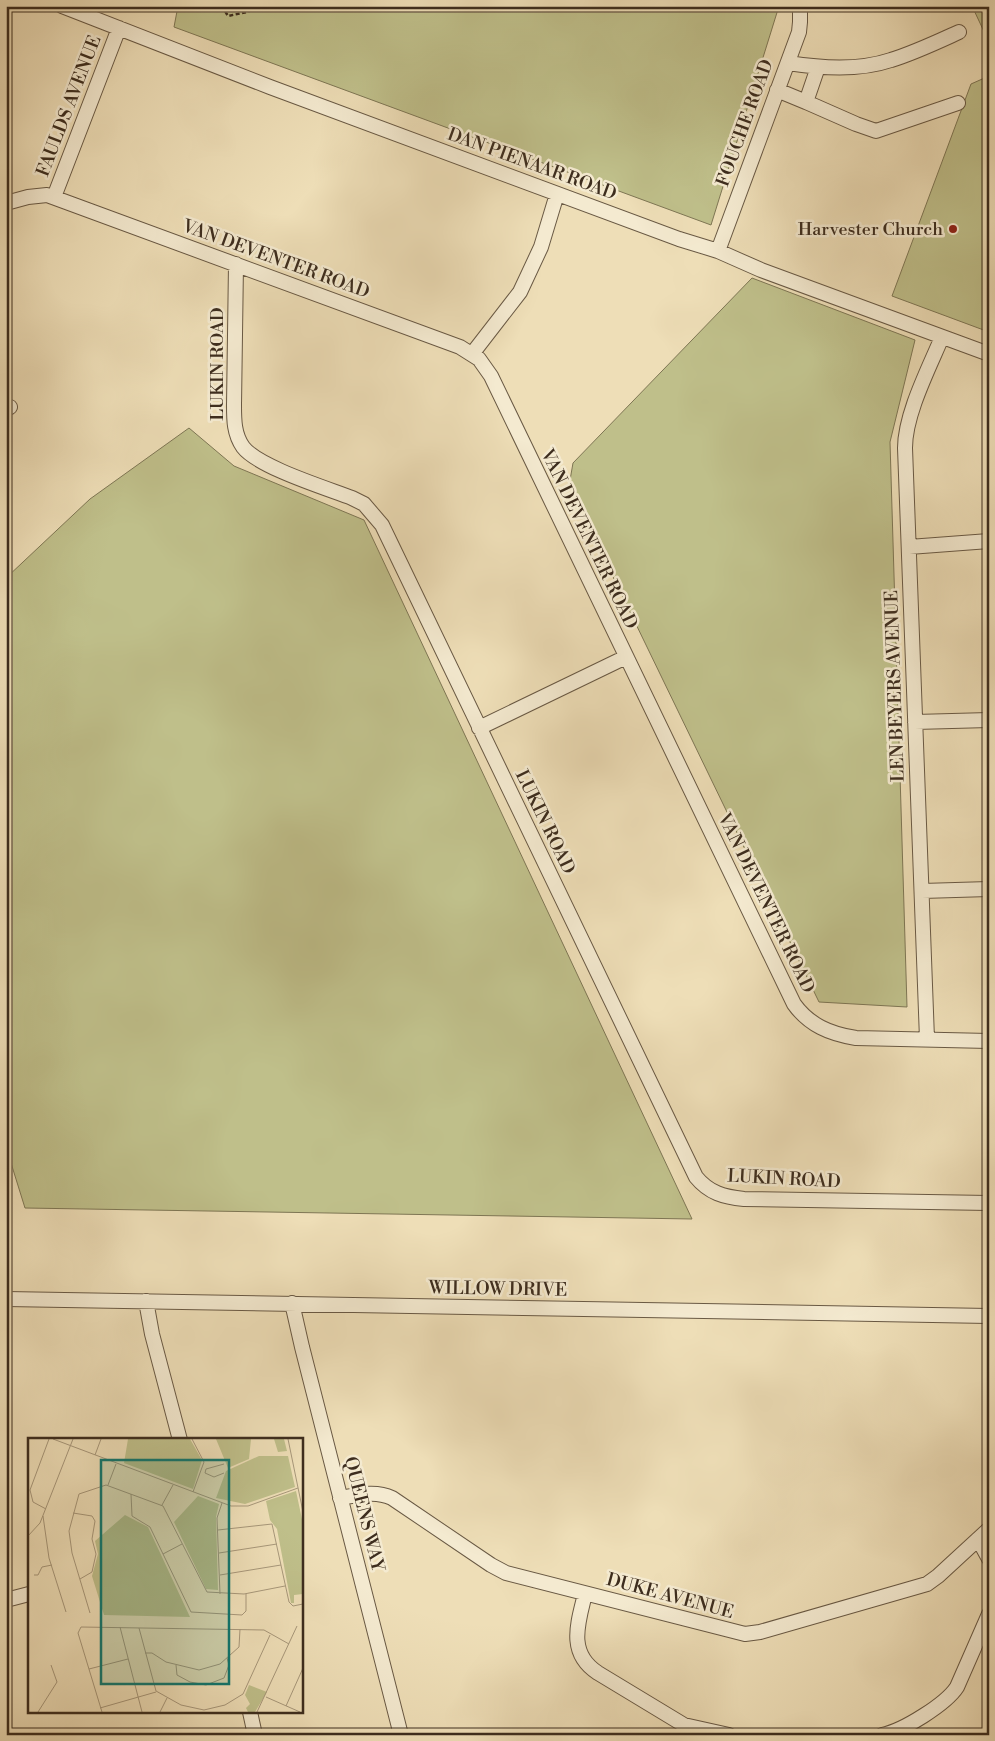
<svg xmlns="http://www.w3.org/2000/svg" width="995" height="1741" font-family="'Libre Bodoni',serif">
<rect width="100%" height="100%" fill="#eedeb7"/>
<filter id="stains"><feTurbulence type="fractalNoise" baseFrequency=".004" numOctaves="4"/><feColorMatrix values="0 0 0 0 .2 0 0 0 0 .09 0 0 0 0 .02 0 0 0 .5 -.17"/></filter>
<radialGradient id="worn" r=".72"><stop offset=".6" stop-color="#630" stop-opacity="0"/><stop offset="1" stop-color="#630" stop-opacity=".3"/></radialGradient>
<path fill="#bfbf8a" stroke="#7e7654" d="M178 6H779L711 225 174 27Z
M972 6H989L988 64 987 38Z
M989 76V332L892 296 971 84Z
M752 278 915 340 890 442 907 1007 819 1002 569 486 573 463Z
M189 428 234 466 364 520 692 1219 25 1208 6 1147V578L90 499Z"/>
<g fill="none" stroke-linecap="round" stroke-linejoin="round">
<defs>
<path id="minor" d="M62 6 270 87 679 239 718 251 761 270 989 354
M788 63C821 68 858 71 891 60 914 53 937 42 959 32
M818 67 806 102 856 124 876 131 958 103
M777 90 806 102
M54 197 119 28
M6 203 28 197 47 195 460 347 479 359 491 376 794 1004C809 1025 830 1034 856 1038L989 1041
M718 251 799 32 800 22V6
M236 264 234 405C234 420 234 434 243 447 258 467 326 488 352 498L364 504 382 525 696 1177C709 1193 724 1197 744 1199L989 1203
M472 354 520 292 541 247 557 194
M6 409 10 407
M909 547 989 541
M915 722 989 720
M479 728 626 657
M922 891 989 889
M927 1039 905 448C905 414 929 368 942 337
M6 1299 989 1316
M146 1301 152 1334 180 1440
M292 1303 302 1347 401 1735
M340 1498C358 1495 375 1490 392 1498L491 1565 506 1573 745 1634 760 1632 927 1584 938 1576 989 1529
M978 1539 989 1559
M585 1594C578 1623 567 1653 598 1673L684 1725 729 1735
M6 1600 29 1594
M250 1712 255 1735
M882 1735C903 1731 946 1704 957 1687L989 1614"/>
</defs>
<use href="#minor" stroke="#695944" stroke-width="16"/>
<path stroke="#3d2d1e" stroke-width="2.5" stroke-dasharray="4 2.5" stroke-linecap="butt" d="M222 6 228 16 247 12 259 6"/>
<use href="#minor" stroke="#f4ead0" stroke-width="14"/>
</g>
<circle fill="#8f2418" stroke="#f4ead0" stroke-width="2" cx="953" cy="229" r="5"/>
<g text-anchor="middle" dominant-baseline="central" stroke-width="5" stroke-linejoin="round" paint-order="stroke">
<g font-size="18" fill="#3d2d1e" stroke="#f4ead0">
<text transform="translate(69 106) rotate(-69)">FAULDS AVENUE</text>
<text transform="translate(745 123) rotate(-70)">FOUCHE ROAD</text>
<text transform="translate(532 164) rotate(20)">DAN PIENAAR ROAD</text>
<text transform="translate(276 259) rotate(20)">VAN DEVENTER ROAD</text>
<text transform="translate(217 364) rotate(-90)">LUKIN ROAD</text>
<text transform="translate(589 539) rotate(64)">VAN DEVENTER ROAD</text>
<text transform="translate(895 686) rotate(-92)">LEN BEYERS AVENUE</text>
<text transform="translate(545 822) rotate(64)">LUKIN ROAD</text>
<text transform="translate(766 903) rotate(64)">VAN DEVENTER ROAD</text>
<text transform="translate(784 1179) rotate(3)">LUKIN ROAD</text>
<text transform="translate(498 1289) rotate(1)">WILLOW DRIVE</text>
<text transform="translate(364 1514) rotate(76)">QUEENS WAY</text>
<text transform="translate(670 1596) rotate(15)">DUKE AVENUE</text>
</g>
<g font-size="18" fill="#3d2d1e" stroke="#f4ead0" text-anchor="end">
<text x="943" y="229">Harvester Church</text>
</g>
</g>
<g transform="translate(28 1438)">
<rect width="275" height="275" fill="#eedeb7"/>
<path d="M100 1H162L174 22 165 51 96 25ZM188 1H223L221 21 200 30ZM246 1H256L259 13 250 14ZM231 18H260L267 49 217 66 188 60 198 33ZM268 53 275 86V156L266 157V165H263L249 91 242 82 238 63ZM170 58 191 66 188 79 190 152 178 151 146 84ZM97 77 120 89 162 179 76 177 64 138 70 116 67 103ZM221 247 239 254 227 274H220L218 270 222 266 217 257Z" fill="#bfbf8a"/>
<path fill="none" stroke="#a7977a" stroke-width="1" d="M25 1 203 68H220L270 50M164 1 176 24 165 54M260 1 275 74M67 17 73 1M178 31 177 35 186 39 196 35M178 31 196 26M80 47 88 26M103 56 104 78 122 89 163 174 214 177 218 173V156M134 67 145 47M18 71 5 64 2 52 21 1M45 75 64 78 67 83 64 101 68 116 64 134 52 141M15 78 21 120 38 174M190 92 244 86 261 164 265 168 275 166M0 98 12 85 45 1M191 115 249 106M135 116 154 106M6 137H10L14 129 24 127M192 137 253 127M192 156 189 80 194 65M62 175 44 115 41 93 51 56 78 47 135 68 179 154 216 156 257 148M92 189 114 274M111 190 128 253 153 267 176 272 197 267 215 256 242 197M117 215H124L138 224 171 232 192 226 211 209 212 191M148 227 149 237 162 244 178 247 196 240 201 227 199 220M61 231 100 221M238 259 272 274M258 268 275 230M72 270 128 254M10 274 29 244 23 227M74 274 50 195 53 189 236 192 261 206M132 274 139 260M229 274 269 188"/>
<path fill="#0f766e" fill-opacity="0.15" stroke="#0f766e" stroke-width="2.5" d="M73 22H201V246H73Z"/>
<rect width="275" height="275" fill="none" stroke="#3d2d1e" stroke-width="2.5"/>
</g>
<rect width="995" height="1741" fill="none" stroke="#eedeb7" stroke-width="25"/>
<rect x="8" y="8" width="980" height="1726" fill="none" stroke="#3d2d1e" stroke-width="2.5"/>
<rect x="12" y="12" width="970" height="1716" fill="none" stroke="#3d2d1e"/>
<rect width="100%" height="100%" filter="url(#stains)"/>
<rect width="100%" height="100%" fill="url(#worn)"/>
</svg>
